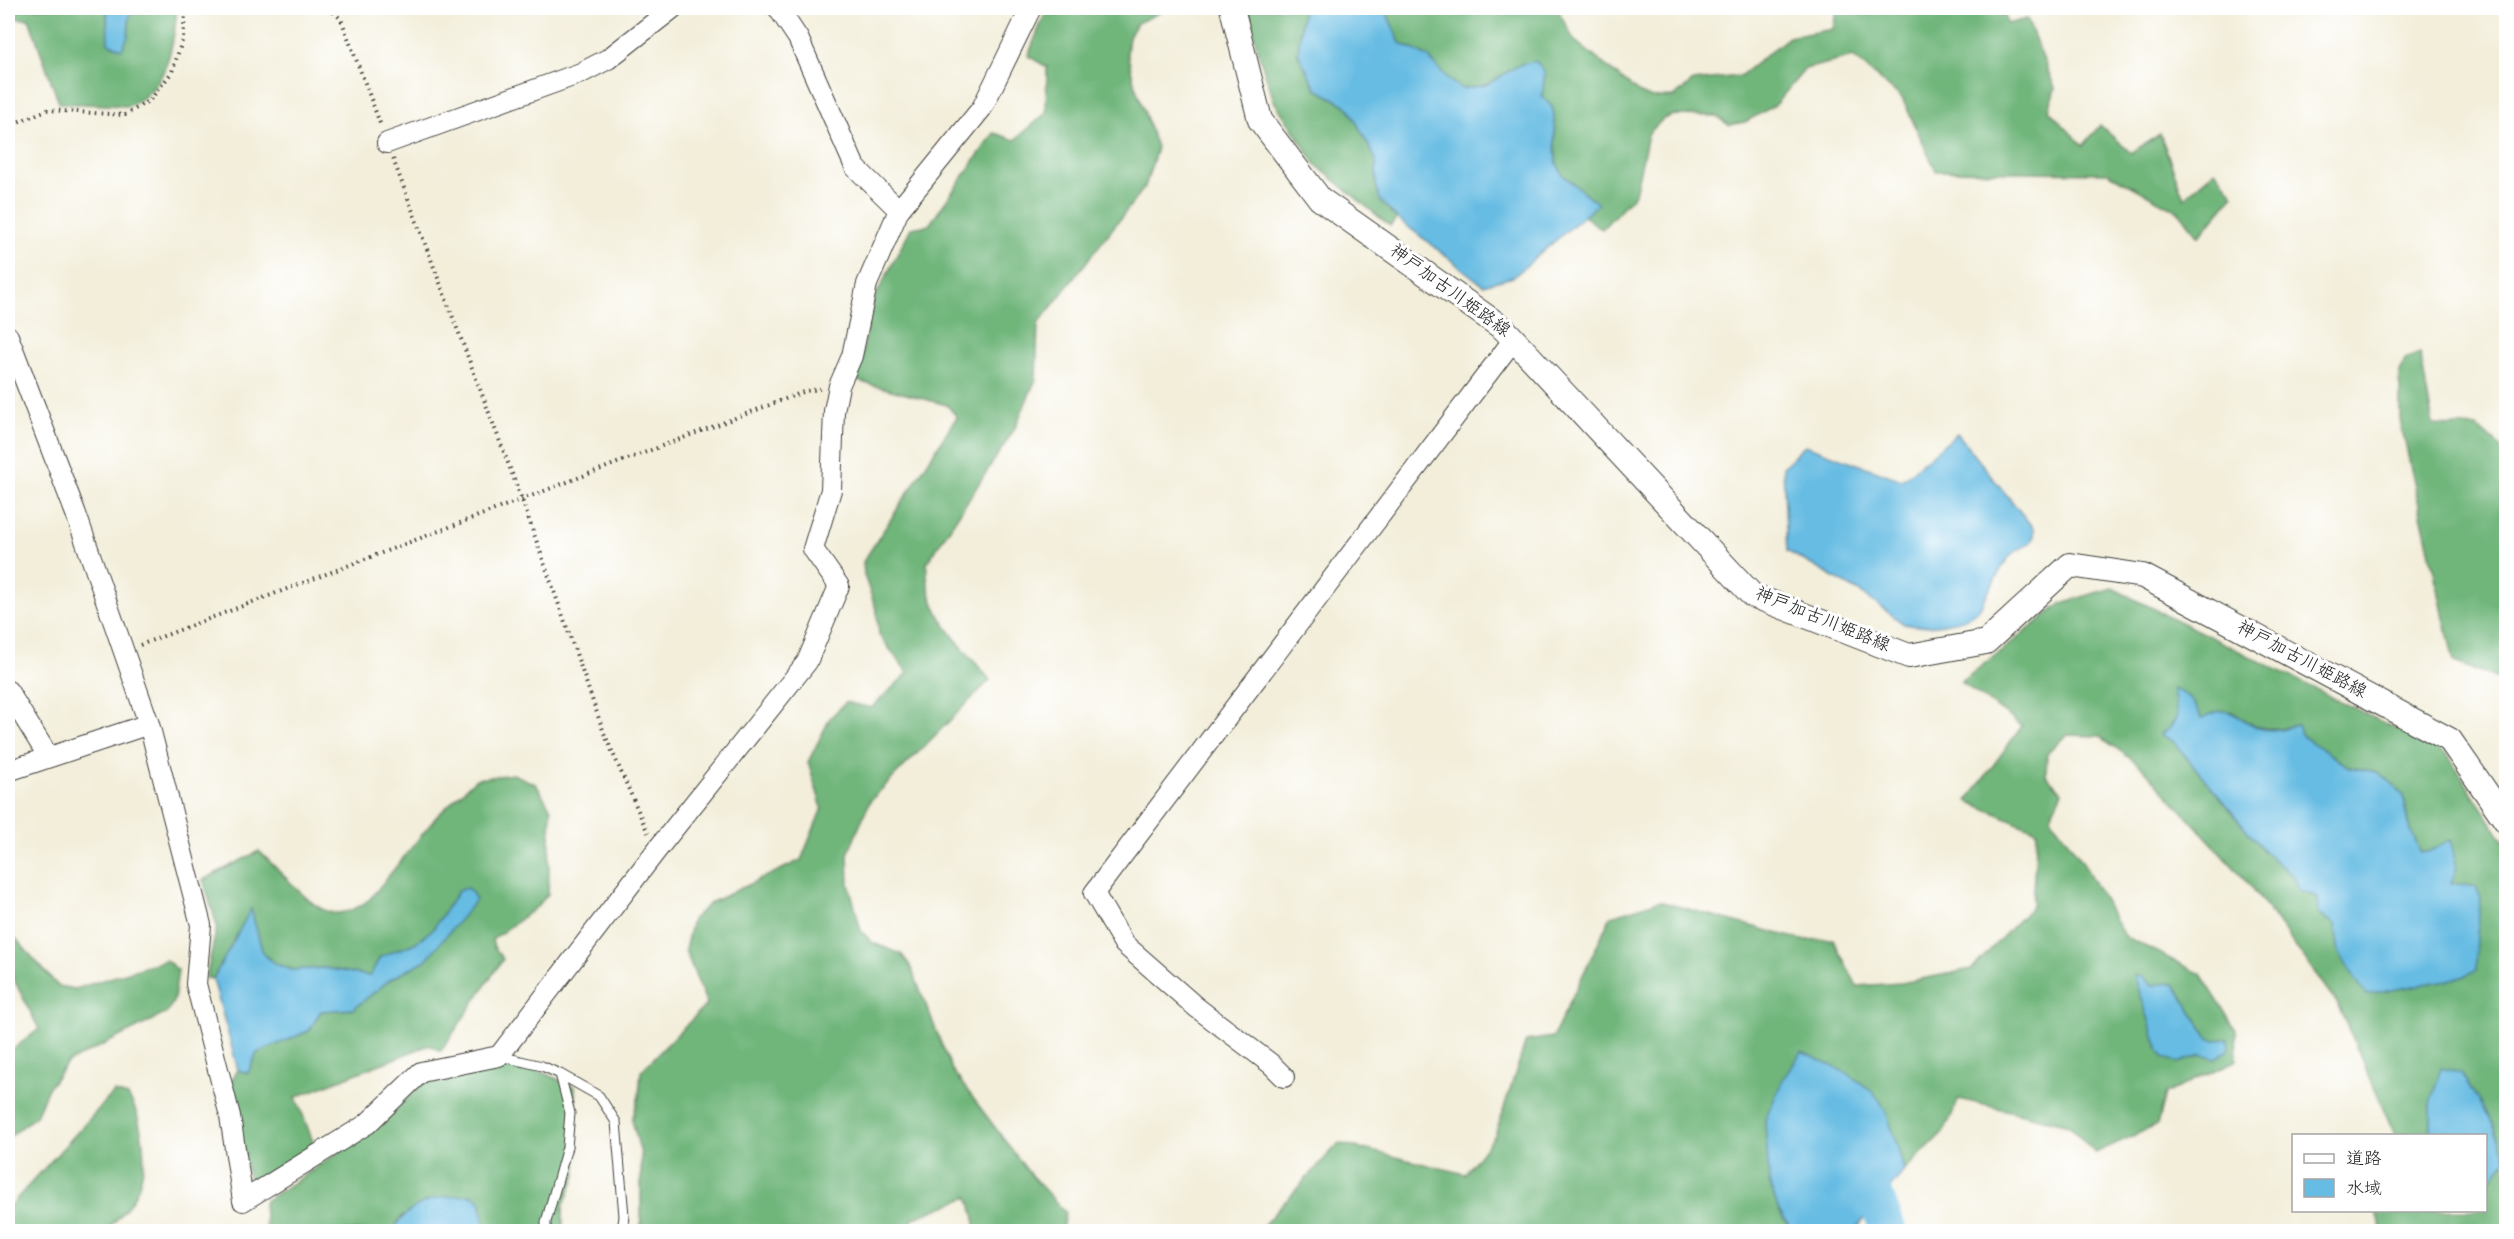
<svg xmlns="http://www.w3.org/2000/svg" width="2514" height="1239" font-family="'Gochi Hand','Klee One',sans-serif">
<rect width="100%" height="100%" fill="#fff"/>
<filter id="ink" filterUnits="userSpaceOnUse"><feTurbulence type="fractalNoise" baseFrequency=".0167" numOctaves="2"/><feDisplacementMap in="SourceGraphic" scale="12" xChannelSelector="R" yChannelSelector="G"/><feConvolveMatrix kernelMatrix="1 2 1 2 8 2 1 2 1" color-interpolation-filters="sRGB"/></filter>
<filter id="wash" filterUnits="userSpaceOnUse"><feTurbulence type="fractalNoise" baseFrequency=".008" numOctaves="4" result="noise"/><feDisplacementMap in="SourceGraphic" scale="24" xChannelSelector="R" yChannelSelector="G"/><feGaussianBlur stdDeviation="1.35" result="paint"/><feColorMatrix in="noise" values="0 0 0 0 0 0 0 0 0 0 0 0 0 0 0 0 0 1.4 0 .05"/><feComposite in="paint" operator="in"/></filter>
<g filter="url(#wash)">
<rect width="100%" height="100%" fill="#f3eeda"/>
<path fill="#70b57a" stroke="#46684b" stroke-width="1.5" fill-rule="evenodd" d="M8 8H107L108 42 128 36 130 8H179L177 9C173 45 168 91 128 106L59 103 29 19 8 18Z
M1047 8H1170L1137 23 1129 37 1127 52 1134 82 1157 148 1145 187 1038 324 1036 379 1014 430 927 563C923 611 961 645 990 680L870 801 848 854 849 884 861 931 873 943 901 954 910 965 952 1070 1029 1173 1065 1212 1062 1231H975V1218L968 1197 912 1219 911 1231H641V1154L632 1120 639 1096 641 1071 707 1004 685 950 692 920 710 903 801 860 822 808 808 762 830 718 846 702 871 708 908 673 879 635 877 612 864 575 863 562 957 417 947 405 857 381 872 303 911 228 929 225 994 133 1015 140 1046 113 1047 67 1028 56Z
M1248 8H1303L1298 53 1316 89 1344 104 1350 110 1376 160V185L1391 213 1397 218 1390 226 1316 165 1274 101 1257 49Z
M1387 8H1557L1574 40 1638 92 1652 98 1674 97 1693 81 1740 76 1789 37 1833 29 1837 8H2003L2007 24 2027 19 2055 88 2049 110 2083 146 2100 125 2131 153 2160 134 2184 198 2215 170 2234 195 2199 236 2179 212 2108 173 1936 171 1902 98 1853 57 1805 69 1774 106 1745 122 1729 125 1715 116 1674 115 1663 119 1648 134 1635 194 1602 229 1584 216 1597 204 1563 175 1556 162 1554 115 1552 107 1541 95 1545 73 1521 64 1486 85 1462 89 1450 81 1428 57 1400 43 1388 16Z
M2420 353 2433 425 2477 427 2499 446 2506 459V682L2454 662 2400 420V373L2405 359Z
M2112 588 2447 754 2506 845V1158L2494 1126 2431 1099V1135H2395L2337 1003 2251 886 2141 766 2099 736 2066 735 2047 754 2046 775 2062 792 2050 817 2081 859 2124 936 2201 974 2236 1030 2237 1060 2165 1094 2157 1125 2095 1153 2069 1125 1959 1099 1945 1130 1904 1171 1895 1138 1779 1211 1793 1231 1257 1232 1339 1143 1465 1174 1495 1135 1526 1041 1553 1037 1611 916 1659 901 1802 940 1833 939 1857 986 1901 983 1972 969 2032 906 2037 831 1967 801 2022 726 1961 682 2062 603ZM2174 689 2201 719 2231 711C2260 731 2263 730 2296 726L2301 735 2321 749 2349 767 2377 772 2403 796 2408 824 2421 854 2431 851 2451 883 2476 887V970L2338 935 2335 924 2318 897 2299 891 2293 876 2265 852 2173 741 2161 734 2170 728 2177 716ZM2135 975 2142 976 2152 986 2175 985 2208 1038 2215 1040 2216 1059 2202 1055 2179 1063 2164 1058 2159 1051Z
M513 774 536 784 551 809 548 894 538 906 492 940 494 947 503 959 441 1051 429 1045 296 1097 315 1147 251 1192 238 1125 241 1112 229 1083 238 1070 248 1073 257 1053 309 1031 321 1011 353 1009 391 979 426 960 459 890 433 929 415 943 380 957 370 976 324 968 292 970 276 964 263 954 251 910 213 979 206 978 217 926 203 880 259 851C271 863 283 875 295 887 321 913 338 924 370 899L437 816 476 779Z
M8 930 58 986 75 989 166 960 178 970 174 1000 167 1013 67 1063 48 1088 36 1116 8 1138V1053L39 1029 8 968Z
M506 1066 544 1073 575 1087 576 1176 563 1206V1231H486L480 1201 402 1216 392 1231H266L264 1202 379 1126 424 1082Z
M114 1092 128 1096C136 1107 138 1117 141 1131 150 1175 137 1202 105 1231H8V1208Z
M2506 1161V1231H2383L2375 1211 2486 1210V1184Z"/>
<path fill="#66bce3" stroke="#416c80" stroke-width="1.5" d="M107 8H130L128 36 122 49 108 43Z
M1303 8H1387L1388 16 1400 43 1428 57 1450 81 1462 89 1486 85 1521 64 1536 61 1545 73 1542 96 1552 107 1554 115 1556 162 1563 175 1598 204 1513 277 1483 285 1397 218 1380 200 1376 185V160L1350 110 1344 104 1316 89 1298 53Z
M1957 433 2034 529C2036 547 2021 545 2011 555 2001 565 1987 596 1979 609 1963 624 1925 629 1904 624L1861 593 1787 551 1783 467 1805 445 1902 480Z
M2173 689C2189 695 2197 703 2201 719 2234 700 2234 720 2263 729 2272 732 2287 727 2297 725L2301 735 2349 767 2377 772 2393 784 2403 796 2408 824 2421 853 2431 851 2450 840 2457 867 2451 883 2476 887 2481 898 2477 934 2476 970 2463 977 2366 995 2339 953 2335 924 2319 914 2318 897 2299 891 2293 876 2265 852 2173 741 2160 734 2170 728 2177 716Z
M467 888 472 893 476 900 426 960 391 979 353 1009 321 1011 309 1031 257 1053 248 1073 238 1070 213 979 251 909 263 954 276 964 292 970 324 968 370 976 380 957 415 943 433 929 459 890Z
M2134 975 2142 976 2152 986 2168 982 2175 985 2208 1038 2215 1040 2228 1039 2229 1049 2216 1059 2202 1055 2179 1063 2164 1058 2159 1051Z
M1802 1052C1828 1064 1857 1075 1877 1097 1889 1110 1899 1153 1904 1171L1854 1231H1793L1779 1211 1769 1182 1765 1120 1784 1077Z
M2441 1068 2461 1073 2494 1126 2506 1158V1161L2486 1184V1136L2431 1135V1099Z
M473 1195 480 1201 486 1231H392C415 1198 435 1197 473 1195Z"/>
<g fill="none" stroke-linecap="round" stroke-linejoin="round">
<path stroke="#66bce3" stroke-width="36" d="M1856 1160 1868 1176 1889 1232"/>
</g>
</g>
<g filter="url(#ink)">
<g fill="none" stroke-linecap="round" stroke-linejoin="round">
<defs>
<path id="service" d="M499 1056 542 1066 560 1074 570 1113 567 1147 546 1222V1232
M560 1074 599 1096 616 1122 624 1216 622 1232"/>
<path id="minor" d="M387 143 581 73 608 59 673 8
M899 210 982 108 1031 8
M8 336 76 514 149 724 8 771
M8 691 48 756
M149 724 201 925 196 984 230 1116 243 1201 367 1124 421 1072 499 1056 656 851 807 662 839 586 813 549 831 490 834 411 839 386 852 356 867 284 899 210 855 167 798 38 778 8
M1284 1077 1271 1064 1196 1007 1124 944 1094 893 1514 339"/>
<path id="tertiary" d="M1232 8 1260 120 1320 199 1504 329 1752 595 1909 656 1986 642 2070 565 2143 576 2450 740 2506 821"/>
</defs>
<use href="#service" stroke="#3c3c38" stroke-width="11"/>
<use href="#minor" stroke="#3c3c38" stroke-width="22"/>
<use href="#tertiary" stroke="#3c3c38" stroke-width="26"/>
<path stroke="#3c3c38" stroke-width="4" stroke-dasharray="1.5 4.5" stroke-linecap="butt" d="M329 8 341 19 381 126
M8 126 47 110 125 115 150 100 172 72 183 38 185 14 193 8
M393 159 522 500 604 733 648 833
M140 645 806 391 820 389"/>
<use href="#service" stroke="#fff" stroke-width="9"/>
<use href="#minor" stroke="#fff" stroke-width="20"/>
<use href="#tertiary" stroke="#fff" stroke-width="24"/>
</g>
</g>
<g text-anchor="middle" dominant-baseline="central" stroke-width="6" stroke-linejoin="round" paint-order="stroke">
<g font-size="18" fill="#1c1c1c" stroke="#fff">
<text transform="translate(1449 292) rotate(36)">神戸加古川姫路線</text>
<text transform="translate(1822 621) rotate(22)">神戸加古川姫路線</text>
<text transform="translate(2301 661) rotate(28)">神戸加古川姫路線</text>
</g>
</g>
<rect width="2514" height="1239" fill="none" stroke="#fff" stroke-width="30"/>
<rect x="2292" y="1134" width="195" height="78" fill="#ffffff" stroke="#a4a4a4" stroke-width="1.5"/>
<rect x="2304" y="1154" width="30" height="9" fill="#ffffff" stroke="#a4a4a4" stroke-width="1.5"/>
<text x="2346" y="1164" font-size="18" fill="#1c1c1c">道路</text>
<rect x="2304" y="1179" width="30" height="18" fill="#66bce3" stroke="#a4a4a4" stroke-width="1.5"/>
<text x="2346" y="1194" font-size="18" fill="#1c1c1c">水域</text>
</svg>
